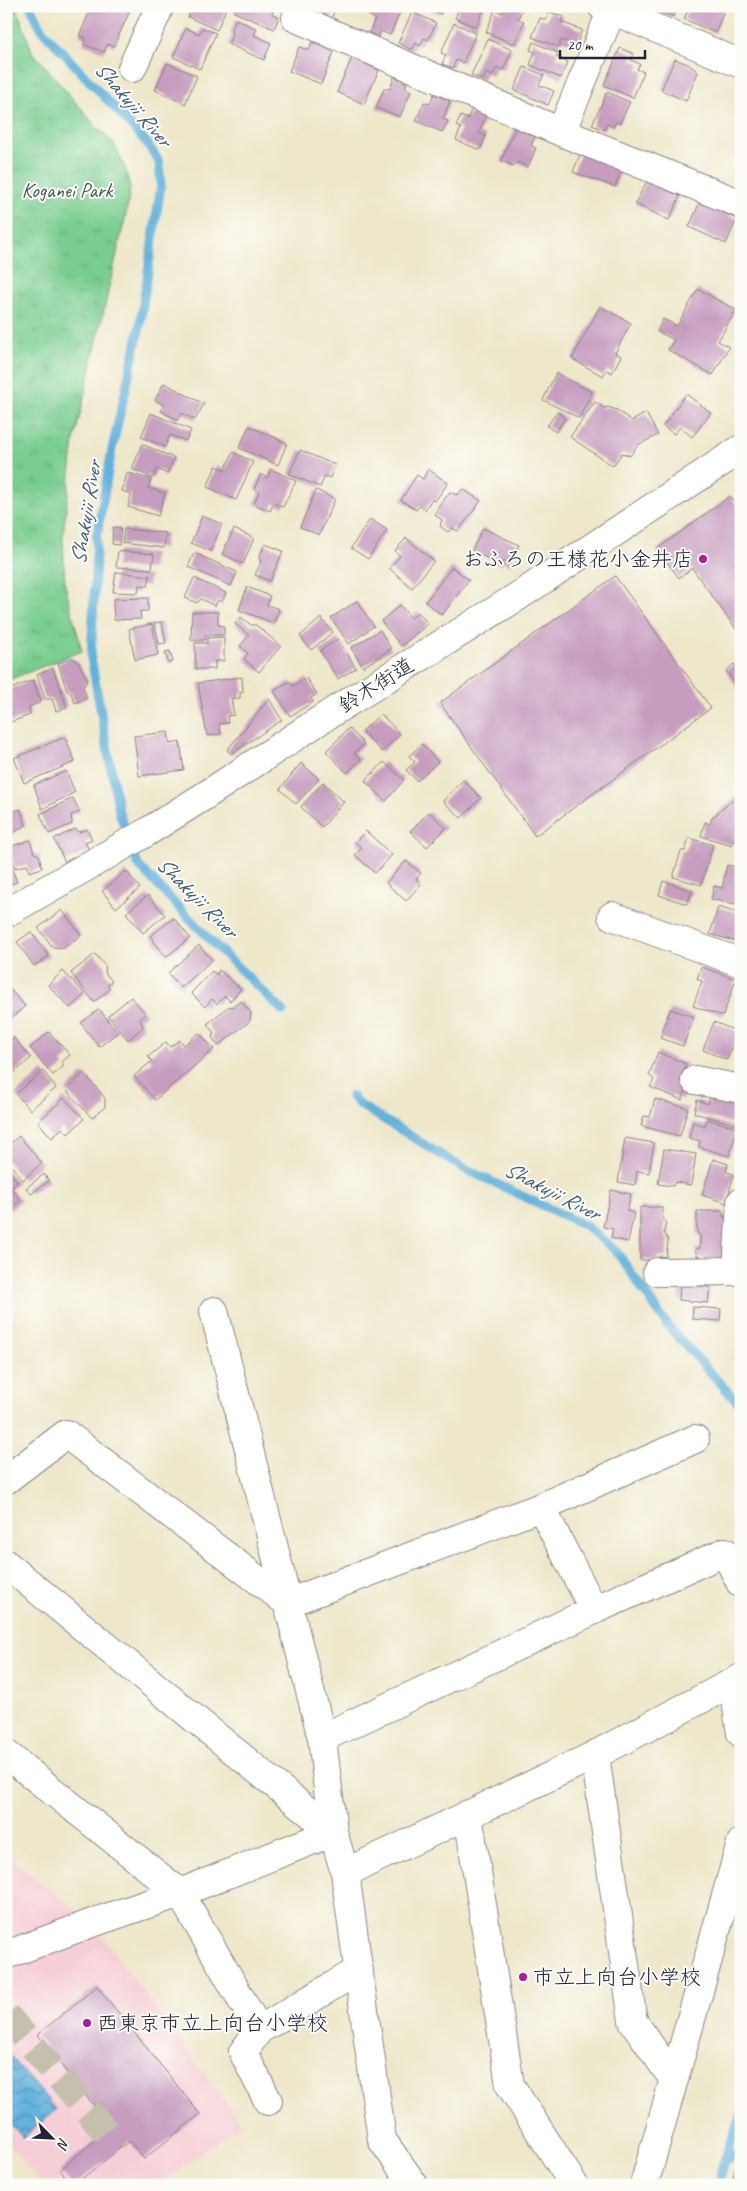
<svg xmlns="http://www.w3.org/2000/svg" width="747" height="2191" font-family="Caveat,'Klee One',sans-serif">
<defs>
<pattern id="park-tufts" width="24" height="20" patternUnits="userSpaceOnUse" patternTransform="scale(1.25)"><rect width="24" height="20" fill="#79cd90"/><path d="M3 7l-1-3M5 7V3M7 7l1-3M15 17l-1-3M17 17v-4M19 17l1-3" fill="none" stroke="#68b07d"/></pattern>
<pattern id="water-waves" width="16" height="10" patternUnits="userSpaceOnUse" patternTransform="scale(1.25)"><rect width="16" height="10" fill="#62b2dd"/><path d="M0 5q4-4 8 0t8 0" fill="none" stroke="#5090b4"/></pattern>
</defs>
<rect width="100%" height="100%" fill="#fdfcf7"/>
<filter id="ink" filterUnits="userSpaceOnUse"><feTurbulence type="fractalNoise" baseFrequency=".02" numOctaves="2"/><feDisplacementMap in="SourceGraphic" scale="10" xChannelSelector="R" yChannelSelector="G"/><feConvolveMatrix kernelMatrix="1 2 1 2 8 2 1 2 1" color-interpolation-filters="sRGB"/></filter>
<filter id="wash" filterUnits="userSpaceOnUse"><feTurbulence type="fractalNoise" baseFrequency=".0096" numOctaves="4" result="noise"/><feDisplacementMap in="SourceGraphic" scale="20" xChannelSelector="R" yChannelSelector="G"/><feGaussianBlur stdDeviation="1.12" result="paint"/><feColorMatrix in="noise" values="0 0 0 0 0 0 0 0 0 0 0 0 0 0 0 0 0 1.4 0 .05"/><feComposite in="paint" operator="in"/></filter>
<g filter="url(#wash)">
<rect width="100%" height="100%" fill="#eee7c9"/>
<path fill="#f6cfd6" d="M6 1855 92 1923 242 2124 157 2185H43L6 2142Z"/>
<path fill="url(#park-tufts)" stroke="#4e7866" d="M6 6H16L32 51 95 125 114 143 125 168 130 187 128 205 74 441 63 536 65 585 82 651 6 681Z"/>
<path fill="url(#water-waves)" stroke="#426a8c" d="M6 2051 56 2109 23 2138 6 2119Z
M741 2156V2185H730Z"/>
<g fill="none" stroke-linecap="round" stroke-linejoin="round">
<path stroke="#62b2dd" stroke-width="9" d="M30 6 42 30 147 143 159 162 161 185 139 331 112 449 97 535 91 658 119 812 138 865 215 945 283 1011
M351 1096 360 1105 461 1167 586 1226 616 1251 668 1326 741 1406
M723 2163 741 2151
M718 2185 723 2163 741 2116"/>
</g>
<g id="blocks">
<path fill="#c69dbf" d="M92 6H132L114 46 108 44 104 52 83 44 86 38 79 36Z
M193 6H227L217 30 188 17Z
M237 6H269L274 8 272 14 279 17 274 29 234 12Z
M320 6H337L331 19 317 12Z
M338 6H351L348 11Z
M372 6H403L390 35 381 31 378 37 369 33 375 19 368 15Z
M423 6H444L441 14Z
M460 6H485L476 27 455 18Z
M505 6 523 7 518 19 524 22 514 44 486 32 495 10 502 13Z
M644 6H677L673 17Z
M690 6H726L715 33 684 19Z
M412 12 436 23 428 40 424 38 420 46 416 43 412 50 398 43Z
M550 12 564 17 561 22 582 30 576 46 561 40 559 47 532 37 540 18 546 20Z
M236 19 257 29 254 35 271 43 264 60 228 44 232 36 231 30Z
M454 23 476 33 463 63 456 60 453 68 442 64 446 55 441 53Z
M186 28 199 34 202 28 216 33 200 69 173 57Z
M488 39 512 50 503 70 497 67 492 76 486 73 483 80 471 75Z
M312 42 334 52 321 84 289 71 299 47 309 50Z
M533 42 558 53 556 57 568 62 561 78 530 65 535 52 530 50Z
M620 48 634 54 631 60 640 64 637 69 644 72 633 98 604 85Z
M352 58 379 70 364 104 337 92Z
M675 59 688 64 698 72 686 101 661 90Z
M167 63 197 76 185 104 155 90Z
M524 67 544 75 539 85 554 91 548 105 514 90Z
M394 77 407 83 405 88 411 91 400 117 376 108 384 89H390Z
M607 92 630 102 620 123 616 122 613 127 607 124 604 130 592 125Z
M434 94 450 101 443 119 448 121 442 132 416 121 424 102 430 104Z
M472 107 487 113 479 133 486 136 480 150 456 140 461 128 456 126 461 116 468 119Z
M517 124 530 130 528 134 535 137 531 146 536 148 528 167 517 162 514 166 501 161Z
M581 152 616 165 621 171 615 187 573 172Z
M647 181 680 196 669 220 635 204Z
M700 202 737 219 726 244 689 227Z
M698 289 736 310 718 341 729 347 713 375 668 350 674 340 657 331 663 319 677 326Z
M600 306 631 323 615 353 621 356 612 373 607 370 603 376 572 359Z
M556 373 592 392 579 418 543 400Z
M164 383 204 404 195 420 182 413 178 420 161 411 164 405 155 400Z
M686 394 711 413 692 437 680 427 674 434 663 426Z
M595 402 604 408 608 407 617 410 632 421 646 413 658 435 638 445 630 456 622 453 613 466 570 437Z
M557 412 565 418 556 432 547 426Z
M151 413 191 430 186 441 170 435 165 447 141 437Z
M249 426 287 443 278 465 239 448Z
M142 444 174 458 167 474 157 469 153 478 132 469Z
M300 450 335 465 330 478 325 476 320 487 289 474Z
M233 452 253 462 236 500 207 487 216 466 225 470Z
M271 469 296 481 283 507 274 503 270 511 254 504 259 492 254 489 261 474 267 478Z
M428 469 448 483 435 501 431 500 425 510 420 506 416 510 401 500 417 475 423 479Z
M127 473 151 479 148 488 165 493 158 516 128 507 131 494 122 491Z
M463 489 481 501 458 531 452 528 448 532 440 526 442 520 435 515 439 506 450 492 457 495Z
M316 490 335 499 319 535 300 527Z
M730 496 738 507 741 504V636L692 568 679 578 657 549Z
M202 516 222 524 211 551 191 543Z
M370 519 387 530 368 559 351 548Z
M113 527 121 528 119 545 112 544Z
M483 528 519 545 509 565 504 561 500 565 472 550Z
M124 529 166 533 164 548 122 543Z
M234 529 254 538 243 564 222 554Z
M406 538 434 561 412 588 389 568 400 556 395 551Z
M265 544 283 551 270 581 255 575 261 562 259 557Z
M118 551 154 554 152 569 116 567Z
M194 553 237 572 231 586 188 567Z
M452 567 469 580 442 615 425 602Z
M116 572 150 576 148 586 139 585 138 593 113 592Z
M615 576 711 708 535 836 440 703Z
M194 578 226 593 222 602 218 600 215 606 201 599 197 603 185 598Z
M247 587 270 596 267 605 279 609 274 623 239 610Z
M148 598V611H140L141 619 114 620 113 599Z
M357 601 374 626 349 644 331 618Z
M400 605 411 618 418 612 428 624 401 646 381 621Z
M192 612H218V625L224 626V635H205V640H191Z
M241 617 251 625H256L281 646 259 672 244 659 248 653 240 646 249 635 235 624Z
M321 618 333 632 311 650 300 636Z
M162 622 166 643 159 644 154 623Z
M152 624 158 655 135 660 129 629Z
M380 630 391 649 363 667 351 648Z
M224 637V661H215V669H196L195 643H207V638Z
M338 639 356 668 338 679 320 651Z
M170 651 173 662 168 663 165 652Z
M73 658 78 662 88 680 83 687 87 698 75 703 71 693 67 691 58 663Z
M734 664 741 673V684L737 687 726 671Z
M53 668 67 707 56 711 52 699H45L37 674Z
M242 677 243 692 240 693V698L231 699 234 715 227 716 228 723 219 724 221 734 207 736 198 683Z
M306 678 317 694 311 698 313 702 290 716 274 691 290 681 293 686Z
M33 680 41 702 29 707 30 715 8 723 6 719V691Z
M269 699 282 720 231 754 227 750Z
M381 714 400 734 382 752 362 731Z
M349 728 364 744 354 753 361 759 347 773 326 751Z
M168 732 170 744 180 742 184 770 139 776 134 736Z
M65 737 75 762 24 783 14 758Z
M422 744 438 762 417 781 406 770 415 762 409 756Z
M384 762 404 780 386 801 365 781Z
M301 763 319 779 296 804 280 789Z
M66 771 75 792 42 809 34 785Z
M463 780 481 798 461 818 443 801Z
M323 782 344 802 322 827 301 807Z
M741 792V817L732 845 701 836 705 822 710 824 712 818Z
M6 797 12 812 20 809 26 825 6 837Z
M73 798 80 812 71 815 72 824 49 834 40 814Z
M429 812 446 828 427 847 410 831Z
M75 829 79 832 87 829 92 839 85 842 89 850 65 862 54 839Z
M366 831 392 855 375 873 355 855 362 848 355 842Z
M689 838 713 845 701 885 673 877 681 851H685Z
M30 840 34 853 39 855 42 868 29 872 27 865 15 868 9 847Z
M6 854 17 882 6 886Z
M406 861 421 873 416 879 421 884 406 901 386 883Z
M727 865 741 868V905L711 899 714 886 722 888Z
M126 871 140 888 116 908 102 891Z
M663 881 692 891 687 904 659 895Z
M148 895 165 915 143 933 126 913Z
M718 907 741 914V943L710 934Z
M62 910 81 935 64 948 53 947 38 928Z
M174 918 190 938 166 957 150 936Z
M31 932 49 956 34 966 17 942Z
M199 945 212 960 181 988 168 973Z
M95 954 106 967 105 973 112 981 108 985 110 989 94 1002 71 973Z
M701 967 736 979 723 1016 693 1006 702 981 697 979Z
M219 970 241 989 230 1001 225 996 217 1004 212 999 205 1007 191 993 212 971 217 975Z
M63 971 85 994 70 1008 48 985Z
M6 985 25 1006 6 1023Z
M131 997 146 1014 140 1019 143 1027 128 1040 108 1016Z
M241 1001 251 1013 250 1021 218 1046 212 1037 214 1033 207 1024 228 1007 234 1006Z
M99 1009 118 1032 99 1047 81 1023Z
M670 1009 694 1017 683 1046 660 1038Z
M714 1022 739 1032 727 1060 703 1050Z
M49 1032 70 1055 62 1062 64 1066 53 1075 30 1048Z
M199 1033 214 1049 155 1100 134 1076 152 1061 148 1057 166 1042 170 1047 180 1040 184 1045Z
M14 1038 31 1058 6 1080V1045Z
M741 1046V1059L736 1057Z
M658 1052 686 1064 683 1073 692 1077 682 1100 650 1087 654 1080 649 1075Z
M43 1071 56 1088 30 1110 16 1094Z
M84 1073 105 1098V1107L92 1118 66 1090Z
M712 1090 741 1098V1126L694 1113 697 1100 708 1104Z
M64 1098 84 1119 68 1134 62 1128 52 1138 38 1122Z
M655 1099 688 1108 680 1136 641 1126 644 1116 650 1117Z
M707 1119 738 1128 729 1156 699 1147 700 1141 689 1138 693 1122 705 1126Z
M19 1136 42 1163 23 1180 6 1159V1147Z
M625 1138 654 1143 649 1173 637 1171 635 1185 618 1182Z
M664 1149 696 1154 691 1185 675 1182 673 1186 658 1184Z
M713 1159 728 1164 726 1172 734 1174 726 1203 702 1195Z
M6 1169 18 1182 11 1189 21 1200 10 1210 6 1205Z
M44 1174 49 1181 31 1194 26 1188Z
M611 1190 631 1194 627 1211 634 1213 628 1242 611 1238 613 1229 603 1227Z
M640 1207H662V1217L666 1222 664 1233 668 1240 666 1257 660 1256 655 1260H640Z
M697 1211H723V1217H729L730 1245H724V1259H703L697 1256 695 1249 700 1248V1236L697 1232Z
M680 1284 710 1287 708 1303 679 1300Z
M693 1307 721 1309 720 1321 692 1319Z
M739 1308H741V1326H739Z
M97 1986 200 2114 144 2159 129 2141 74 2185H72L60 2170 111 2127 37 2035Z"/>
</g>
</g>
<g filter="url(#ink)">
<use href="#blocks" fill-opacity="0" stroke="#888482" stroke-width="1"/>
<g fill="none" stroke-linecap="round" stroke-linejoin="round">
<path stroke="#c5c0ad" stroke-width="28" stroke-dasharray="28 14" stroke-linecap="butt" d="M6 2015 106 2132"/>
<defs>
<path id="street" d="M301 6 296 18 561 132 741 204
M602 6 741 64
M132 68 160 6
M561 132 612 10
M612 916 741 963
M695 1080 741 1089
M737 1271 741 1202
M657 1272 741 1271
M214 1311 322 1738 333 1832 345 1873 382 2140 414 2185
M6 1480 66 1434 288 1603 541 1507 695 1439
M541 1507 594 1610
M6 1564 333 1832
M733 1682 741 1733
M322 1738 594 1610 725 1552 741 1584
M6 1754 180 1893 259 2030 359 1970
M595 1755 633 2021 674 2080
M468 1814 510 2085 574 2185
M345 1873 595 1755 741 1678
M6 1955 92 1923 180 1893 333 1832
M259 2030 243 2052 268 2101
M644 2185 741 1843"/>
<path id="secondary" d="M6 913 147 832 206 795 331 713 517 597 741 449"/>
</defs>
<use href="#street" stroke="#888482" stroke-width="30"/>
<use href="#secondary" stroke="#888482" stroke-width="30"/>
<use href="#street" stroke="#fff" stroke-width="28"/>
<use href="#secondary" stroke="#fff" stroke-width="28"/>
</g>
</g>
<g fill="#b5179e" stroke="#fdfcf7" stroke-width="2">
<circle cx="703" cy="559" r="5"/>
<circle cx="523" cy="1977" r="5"/>
<circle cx="87" cy="2023" r="5"/>
</g>
<g text-anchor="middle" dominant-baseline="central" stroke-width="4" stroke-linejoin="round" paint-order="stroke">
<g font-size="21" fill="#405e59" stroke="#fdfcf7">
<text x="67" y="190">Koganei Park</text>
</g>
<g font-size="21" fill="#22223b" stroke="#fdfcf7" text-anchor="start">
<text x="693" y="559" text-anchor="end">おふろの王様花小金井店</text>
<text x="533" y="1977">市立上向台小学校</text>
<text x="97" y="2023">西東京市立上向台小学校</text>
</g>
<g font-size="21" fill="#22223b" stroke="#fdfcf7">
<text transform="translate(376 685) rotate(-32)">鈴木街道</text>
</g>
<g font-size="22" font-style="italic" fill="#3c5c7c" stroke="#fdfcf7">
<text transform="translate(133 104) rotate(49)">Shakujii River</text>
<text transform="translate(86 513) rotate(-81)">Shakujii River</text>
<text transform="translate(197 897) rotate(45)">Shakujii River</text>
<text transform="translate(552 1191) rotate(27)">Shakujii River</text>
</g>
</g>
<rect width="747" height="2191" fill="none" stroke="#fdfcf7" stroke-width="25"/>
<g transform="translate(52 2138) rotate(114)" stroke="#fdfcf7" stroke-width="4" paint-order="stroke">
<path d="M0-4L9 19L0 12L-9 19Z" fill="#22223b"/>
<text y="-8" font-size="14" font-weight="bold" text-anchor="middle" fill="#22223b">N</text>
</g>
<path d="M560 50v8h85v-8" fill="none" stroke="#22223b" stroke-width="2.5"/>
<text x="567" y="50" font-size="15" fill="#22223b" stroke="#fdfcf7" stroke-width="4" paint-order="stroke">20 m</text>
</svg>
